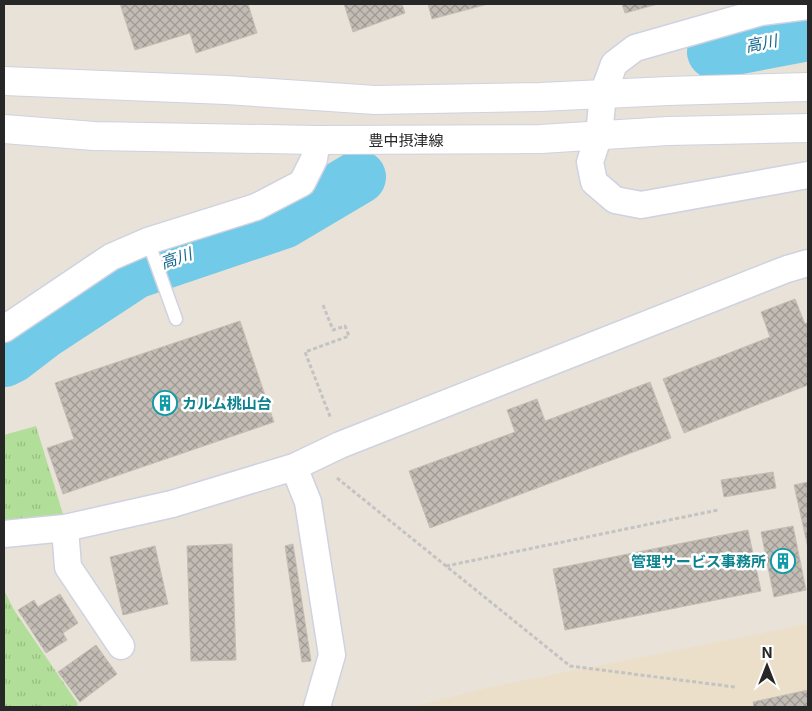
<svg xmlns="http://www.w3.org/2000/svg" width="812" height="711" font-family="Inter,'Noto Sans JP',sans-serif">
<defs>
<pattern id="grass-tufts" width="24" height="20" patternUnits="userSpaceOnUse" patternTransform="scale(1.25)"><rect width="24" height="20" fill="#b1de98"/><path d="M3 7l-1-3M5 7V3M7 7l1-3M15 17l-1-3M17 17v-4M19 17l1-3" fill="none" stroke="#98be83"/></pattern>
<pattern id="building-cross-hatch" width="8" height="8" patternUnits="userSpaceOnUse" patternTransform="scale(1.25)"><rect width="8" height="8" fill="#c2bcb5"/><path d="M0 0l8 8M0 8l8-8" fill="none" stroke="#9e9993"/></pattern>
</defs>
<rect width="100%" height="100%" fill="#e9e2d9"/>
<path fill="#ebdfc9" d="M808 624V707H411L490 687Z"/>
<path fill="url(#grass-tufts)" d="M36 426 63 514 4 522V435Z
M4 590 14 610 78 704 76 707H4Z"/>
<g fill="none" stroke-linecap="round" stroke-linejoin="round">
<path stroke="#71cae7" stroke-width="54" d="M714 52 808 34
M4 360 12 356 42 333 135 272 283 222 359 177"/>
</g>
<path fill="url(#building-cross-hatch)" stroke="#c4beb4" d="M120 4H248L257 33 196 53 190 33 135 50Z
M344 4H402L405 13 353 32Z
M428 4H488L432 19Z
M622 4H658L625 13Z
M795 299 805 324 808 322V385L684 433 663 379 770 337 761 312Z
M240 321 274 422 63 494 47 448 74 439 55 383Z
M650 382 671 438 430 528 409 471 515 432 507 410 537 399 545 421Z
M773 472 776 488 724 497 721 480Z
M808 482V548L794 485Z
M793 526 806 590 774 597 761 532Z
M748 530 761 591 565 630 553 569Z
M232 544 236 660 191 661 187 546Z
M293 544 311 661 302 662 285 546Z
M155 546 168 604 123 615 110 557Z
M60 594 78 623 63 633 67 640 46 653 18 610 34 600 38 607Z
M96 645 117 674 80 702 58 672Z
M808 690V707H754L753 702Z"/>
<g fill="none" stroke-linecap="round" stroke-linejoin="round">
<defs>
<path id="lane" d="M148 241 176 319"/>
<path id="street" d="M808 6 761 12 635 48 614 64 603 94 599 135 590 162 594 182 615 200 641 205 808 175
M4 329 111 257 148 241 256 207 302 183 314 159 317 140
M294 467 308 502 332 655 317 707
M65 528 68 567 121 646
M4 534 65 528 172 504 294 467 340 445 787 269 808 263"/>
<path id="secondary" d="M4 81 226 90 375 100 540 97 668 91 808 87
M4 129 94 136 317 140 541 139 668 131 808 128"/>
</defs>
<use href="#lane" stroke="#cfd2e0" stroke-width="15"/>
<use href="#street" stroke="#cfd2e0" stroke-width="29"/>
<use href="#secondary" stroke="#cfd2e0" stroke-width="30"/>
<path stroke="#c3c3c3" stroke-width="3" stroke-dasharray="4 2.5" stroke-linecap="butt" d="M323 305 333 330 345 326 349 336 305 352 331 419
M337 478 570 666 735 687
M446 566 718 510"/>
<use href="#lane" stroke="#fff" stroke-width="12"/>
<use href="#street" stroke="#fff" stroke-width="26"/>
<use href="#secondary" stroke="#fff" stroke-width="28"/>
</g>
<defs>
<symbol id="building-ring" viewBox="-11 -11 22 22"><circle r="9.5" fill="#fff" stroke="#0f9aa8" stroke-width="1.5"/><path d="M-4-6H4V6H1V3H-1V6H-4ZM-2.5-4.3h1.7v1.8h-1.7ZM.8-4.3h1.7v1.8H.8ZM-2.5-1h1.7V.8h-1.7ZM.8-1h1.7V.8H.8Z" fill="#0f9aa8"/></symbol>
</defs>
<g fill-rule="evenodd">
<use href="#building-ring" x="151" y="389" width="28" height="28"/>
<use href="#building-ring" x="769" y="547" width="28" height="28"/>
</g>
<g text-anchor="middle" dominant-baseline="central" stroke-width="5" stroke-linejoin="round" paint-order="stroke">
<g font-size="15" fill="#272727" stroke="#fff">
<text x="406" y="140">豊中摂津線</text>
</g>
<g font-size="15" font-weight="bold" fill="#0d838f" stroke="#fff" text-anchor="start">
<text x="182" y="403">カルム桃山台</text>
<text x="766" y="561" text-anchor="end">管理サービス事務所</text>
</g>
<g font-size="16" font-style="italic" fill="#14678f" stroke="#fff">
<text transform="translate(761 43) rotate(-11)">高川</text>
<text transform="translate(176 258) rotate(-19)">高川</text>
</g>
</g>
<rect width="812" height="711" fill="none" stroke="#272727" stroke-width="10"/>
<g transform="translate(767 666)" stroke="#ffffff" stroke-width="4" paint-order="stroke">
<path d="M0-4L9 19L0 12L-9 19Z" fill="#272727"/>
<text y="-8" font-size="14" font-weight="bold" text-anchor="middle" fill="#272727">N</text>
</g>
</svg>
